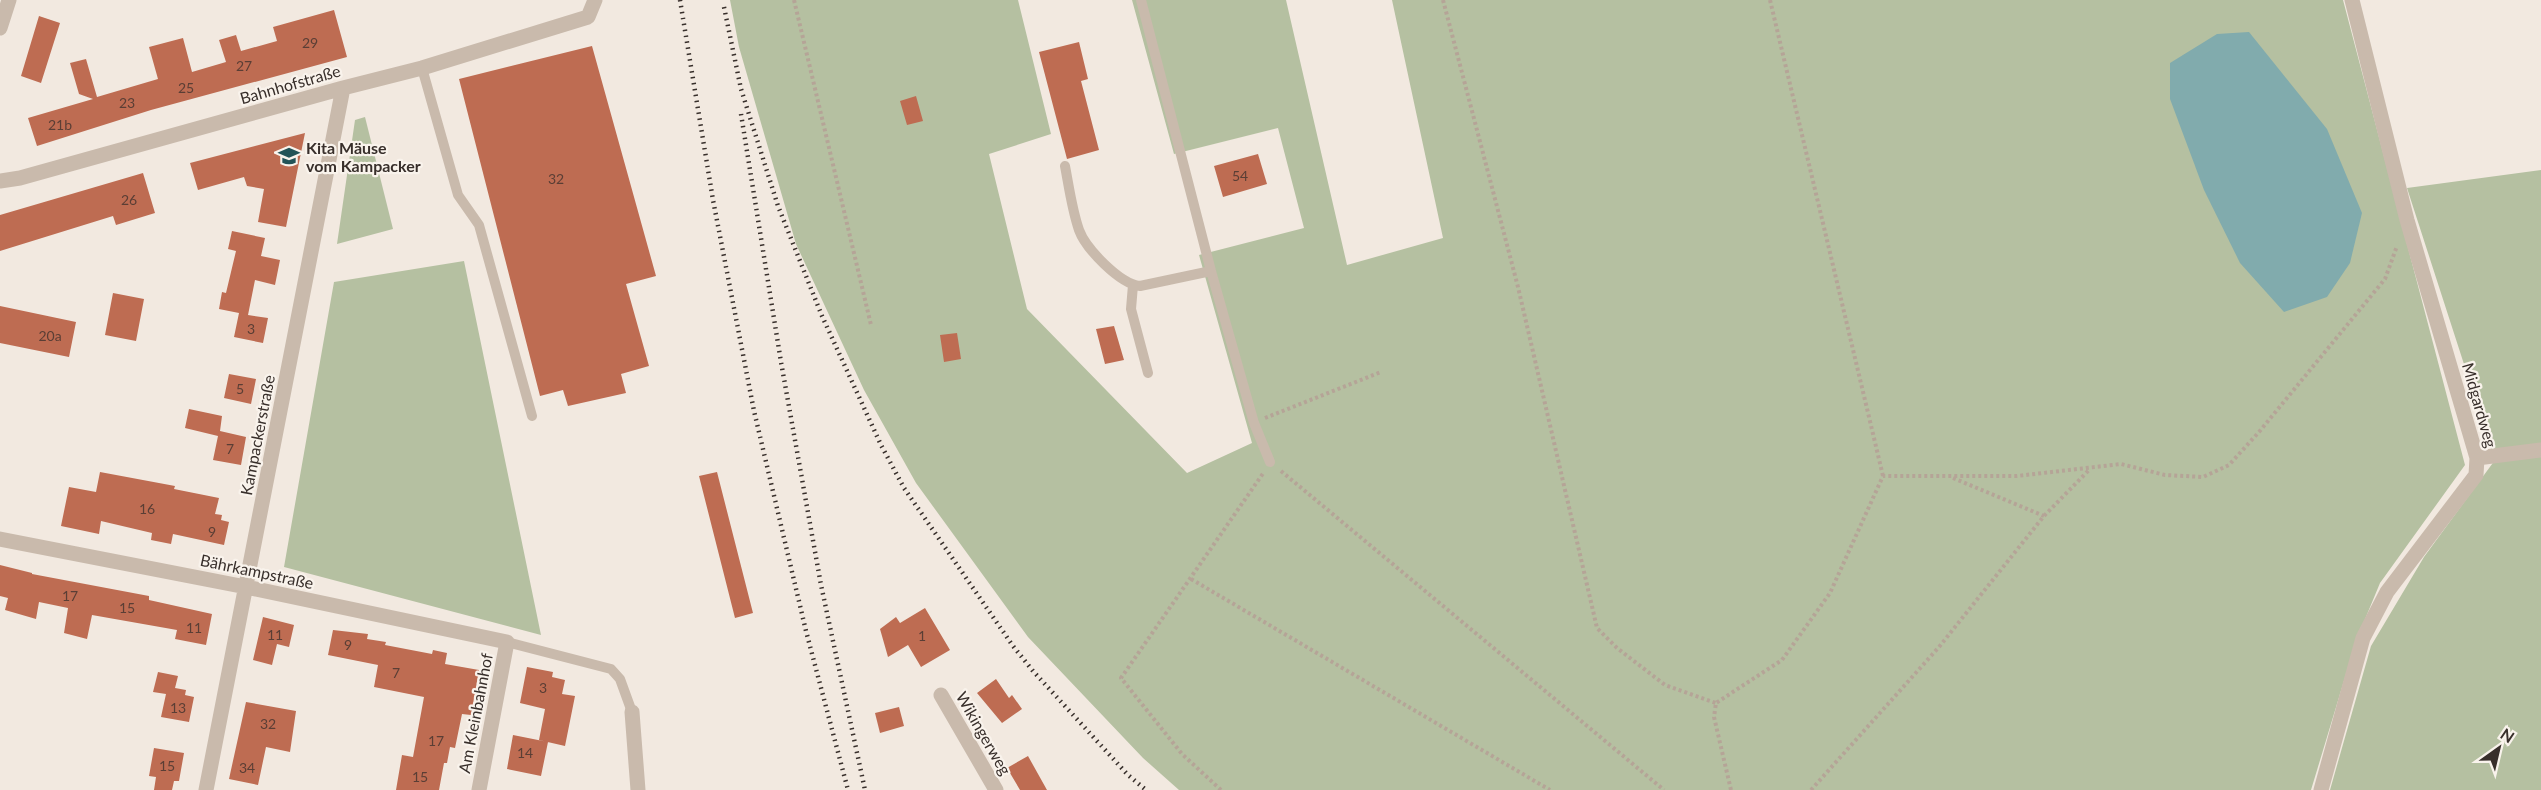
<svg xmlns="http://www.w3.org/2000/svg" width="2541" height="790" font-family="Lato,sans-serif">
<rect width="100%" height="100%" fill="#f2e9e0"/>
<path fill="#b5c0a1" d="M730 0H1018L1051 134 989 154 1027 309 1187 473 1252 443 1199 255 1304 228 1278 128 1174 154 1132 0H1286L1347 265 1443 238 1392 0H2343L2465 465 2380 583 2356 641 2311 790H1179L1143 758 1028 637 916 483 864 390 796 244 739 47Z
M365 117 393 229 337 244 355 120Z
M2541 170V790H2330L2371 646 2424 557 2495 460 2407 188Z
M464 261 541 635 284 567 334 282Z"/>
<path fill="#81abad" d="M2249 32 2327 129 2362 213 2350 263 2327 297 2284 312 2240 263 2204 190 2170 99V63L2217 34Z"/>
<path fill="#be6c52" d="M334 10 347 57 151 110 37 146 28 118 93 99 79 94 70 63 86 59 97 97 158 79 149 47 183 38 192 72 226 62 219 40 236 35 241 51 277 41 273 27Z
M39 16 60 23 41 83 21 76Z
M1079 42 1088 79 1081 81 1099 150 1067 159 1039 52Z
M592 46 656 276 626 284 649 366 621 374 626 393 568 406 563 390 540 396 459 79Z
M916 96 923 121 907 125 900 101Z
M305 133 286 227 258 222 264 189 247 186 244 177 198 190 190 163Z
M1258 154 1267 184 1223 197 1214 166Z
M143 173 155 213 116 225 113 216 0 251V215Z
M232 231 265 238 261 256 280 260 275 285 255 280 248 315 268 318 263 343 234 337 239 313 219 309 222 292 226 293 236 251 228 249Z
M113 293 144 299 136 341 105 335Z
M0 306 76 322 69 357 0 343Z
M1114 326 1124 360 1105 364 1096 329Z
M957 333 961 359 944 362 940 335Z
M229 374 256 379 251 404 224 398Z
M189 409 222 416 220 431 246 437 241 465 213 460 218 436 185 428Z
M100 472 175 486 174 489 219 498 215 514 222 515 221 520 229 522 224 545 173 534 171 544 151 540 152 533 101 521 99 534 61 526 69 487 96 492Z
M717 472 753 613 735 618 699 476Z
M0 565 32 573V574L149 596V600L212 614 206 645 175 639 177 630 92 615 87 639 64 633 68 608 39 602 36 619 5 610 8 598 0 596Z
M925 608 950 650 921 667 908 645 888 657 880 629 896 617 900 623Z
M263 617 294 625 289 647 277 644 272 665 253 660Z
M333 630 368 634 367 639 386 642 385 645 432 654 433 650 447 653 445 664 479 670 471 715 462 714 455 748 450 747 447 763H444L439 790H396L402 755 413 757 424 697 374 687 378 665 328 655Z
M527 667 553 672 552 677 565 680 562 694 575 696 565 746 539 740 545 709 520 703Z
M158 672 178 676 175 688 186 690 185 695 194 697 189 722 161 717 166 694 153 692Z
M996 679 1009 698 1012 695 1022 709 1002 723 977 693Z
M246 702 296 711 290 752 266 747 258 785 229 779Z
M899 707 904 726 880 733 875 713Z
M513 735 548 742 541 776 507 769Z
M154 748 184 753 179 781H174L172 790H154L156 777 149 776Z
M1028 756 1047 790H1020L1007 768Z"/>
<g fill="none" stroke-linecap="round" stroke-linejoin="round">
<path stroke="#b5a497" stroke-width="4" stroke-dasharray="3 3" stroke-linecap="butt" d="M794 0 871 325
M1443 0 1518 287 1597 628 1617 648 1665 685 1716 703
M1770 0 1883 476
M1265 418 1381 372
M1281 471 1664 790
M1953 478 2044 516
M1191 579 1550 790
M1221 790 1182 754 1121 678 1264 472
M1731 790 1714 717 1716 703 1782 660 1830 593 1883 476H2017L2121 464 2165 475 2203 477 2229 465 2259 432 2385 279 2397 246
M1811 790 1939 647 2044 516 2089 470"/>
<path stroke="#c9baac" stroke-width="10" d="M1141 0 1211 271 1254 423 1270 462
M422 68 458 195 479 225 532 416
M1065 166C1069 187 1072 210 1079 230 1086 249 1120 284 1140 286L1211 271
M1133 285 1131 309 1148 373
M507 642 611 669 620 679 632 712"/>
<path stroke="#c9baac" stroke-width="15" d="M0 28 9 0
M0 181 20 178 343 88 422 68 588 17 595 0
M2477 458 2541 450
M0 539 246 587 507 642 479 790
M941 695 996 790
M632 712 638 790
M206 790 343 88
M2321 790 2363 638 2387 592 2476 475 2477 458 2407 220 2352 0"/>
<path stroke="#382f2b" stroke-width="4.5" stroke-dasharray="1.5 4.5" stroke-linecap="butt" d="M680 0 713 200 754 411 806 631 848 790
M724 7 741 89 778 206 822 316 881 445 904 488 1013 646 1033 671 1128 775 1146 790
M741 114 781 362 821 585 865 790"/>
</g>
<defs>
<symbol id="school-bare" viewBox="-9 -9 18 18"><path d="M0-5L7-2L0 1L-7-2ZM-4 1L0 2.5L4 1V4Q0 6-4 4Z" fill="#235357" stroke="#f9f3ec" stroke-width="2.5" paint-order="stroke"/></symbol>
</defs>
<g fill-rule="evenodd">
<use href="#school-bare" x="274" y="141" width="30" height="30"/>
</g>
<g text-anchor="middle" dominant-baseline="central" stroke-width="4.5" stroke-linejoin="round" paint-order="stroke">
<g font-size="14" fill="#5a3e35">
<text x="310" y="42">29</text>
<text x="244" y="65">27</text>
<text x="186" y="87">25</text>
<text x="127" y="102">23</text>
<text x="60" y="124">21b</text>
<text x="1240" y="175">54</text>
<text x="556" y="178">32</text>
<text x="129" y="199">26</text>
<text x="251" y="328">3</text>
<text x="50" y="335">20a</text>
<text x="240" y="388">5</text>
<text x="230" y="448">7</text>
<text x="147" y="508">16</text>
<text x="212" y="531">9</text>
<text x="70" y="595">17</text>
<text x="127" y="607">15</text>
<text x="194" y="627">11</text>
<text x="275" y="634">11</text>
<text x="922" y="635">1</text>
<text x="348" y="644">9</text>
<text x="396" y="672">7</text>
<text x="543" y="687">3</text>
<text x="178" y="707">13</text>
<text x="268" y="723">32</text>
<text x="436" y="740">17</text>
<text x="525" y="752">14</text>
<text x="167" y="765">15</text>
<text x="247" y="767">34</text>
<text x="420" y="776">15</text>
</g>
<g font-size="16" fill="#382f2b" stroke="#f9f3ec">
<text transform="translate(290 84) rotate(-16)">Bahnhofstraße</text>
<text transform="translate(2480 405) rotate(74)">Midgardweg</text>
<text transform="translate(257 435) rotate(-79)">Kampackerstraße</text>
<text transform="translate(257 571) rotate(12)">Bährkampstraße</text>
<text transform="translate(475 713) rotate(-79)">Am Kleinbahnhof</text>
<text transform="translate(984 733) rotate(60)">Wikingerweg</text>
</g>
<g font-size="16" font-weight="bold" fill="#382f2b" stroke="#f9f3ec" text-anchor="start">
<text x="306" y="147">Kita Mäuse<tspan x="306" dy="18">vom Kampacker</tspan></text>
</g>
</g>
<g transform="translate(2499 748) rotate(34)" stroke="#f9f3ec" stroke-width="4.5" paint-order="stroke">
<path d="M0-4.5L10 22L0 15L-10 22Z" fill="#382f2b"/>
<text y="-9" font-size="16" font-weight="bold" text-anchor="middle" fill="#382f2b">N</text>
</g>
</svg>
